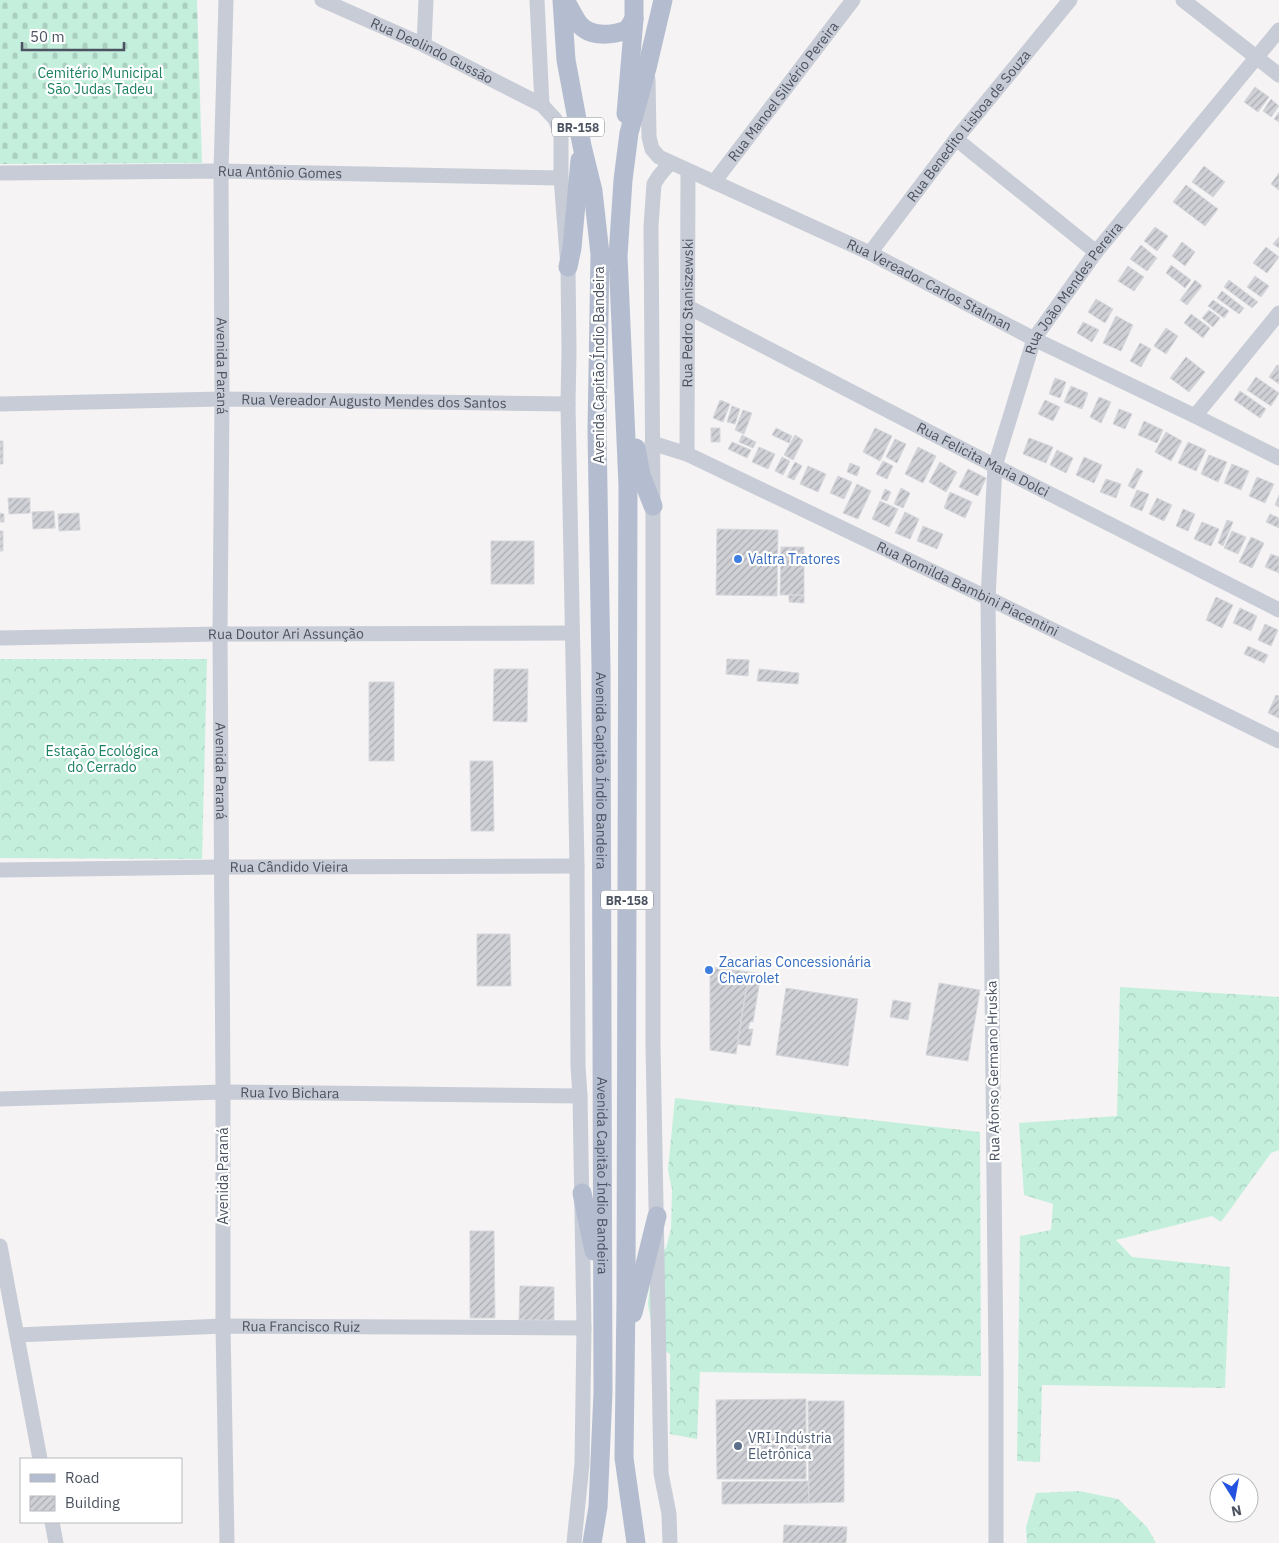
<svg xmlns="http://www.w3.org/2000/svg" width="1279" height="1543" font-family="'IBM Plex Sans',sans-serif">
<defs>
<pattern id="forest-crowns" width="20" height="18" patternUnits="userSpaceOnUse" patternTransform="scale(1.25)"><rect width="20" height="18" fill="#c4efdd"/><path d="M2 6a3 3 0 1 1 6 0M12 15a3 3 0 1 1 6 0" fill="none" stroke="#aacfc0"/></pattern>
<pattern id="cemetery-stones" width="16" height="16" patternUnits="userSpaceOnUse" patternTransform="scale(1.25)"><rect width="16" height="16" fill="#c4efdd"/><path d="M2 7V4a2 2 0 0 1 4 0v3zM10 15v-3a2 2 0 0 1 4 0v3z" fill="#aacfc0"/></pattern>
<pattern id="building-hatch" width="6" height="6" patternUnits="userSpaceOnUse" patternTransform="scale(1.25)"><rect width="6" height="6" fill="#d0d1d6"/><path d="M-1 1l2-2M0 6l6-6M5 7l2-2" fill="none" stroke="#abacb1"/></pattern>
</defs>
<rect width="100%" height="100%" fill="#f5f3f3"/>
<path fill="url(#forest-crowns)" d="M0 659H207L202 859 0 858Z
M1120 987 1279 997V1150L1271 1153 1221 1222 1212 1216 1116 1240 1132 1257 1230 1267 1225 1388 1042 1385 1040 1462 1017 1461 1020 1236 1051 1230 1053 1204 1024 1195 1019 1123 1117 1116Z
M675 1098 980 1132 981 1376 700 1372 697 1439 670 1434V1354L655 1345 648 1304 652 1264 666 1248 671 1229 672 1189 668 1170Z
M1079 1491 1118 1499 1147 1527 1156 1543H1027L1026 1527 1036 1493Z"/>
<path fill="url(#cemetery-stones)" d="M0 0H197L202 163 0 164Z"/>
<path fill="url(#building-hatch)" stroke="#d7d8dd" d="M1255 87 1269 97 1258 112 1244 102Z
M1271 99 1279 106 1271 117 1263 111Z
M1279 112V122L1274 119Z
M1204 166 1225 182 1213 197 1192 182Z
M1279 173V190L1271 184Z
M1186 185 1218 209 1205 226 1173 202Z
M1155 227 1168 236 1157 251 1144 241Z
M1279 237V248L1273 244Z
M1182 242 1195 252 1185 266 1172 256Z
M1141 245 1157 258 1147 271 1130 259Z
M1266 247 1279 257 1267 273 1253 263Z
M1171 265 1191 280 1185 288 1166 273Z
M1128 266 1144 277 1134 291 1118 281Z
M1255 276 1269 286 1261 297 1247 287Z
M1195 280 1202 286 1187 305 1180 300Z
M1229 280 1258 302 1252 308 1224 287Z
M1222 291 1244 308 1239 314 1217 298Z
M1096 299 1113 309 1105 323 1088 312Z
M1213 300 1229 311 1224 318 1208 306Z
M1209 310 1220 318 1213 327 1202 318Z
M1191 314 1210 328 1203 338 1184 323Z
M1116 316 1133 325 1121 351 1103 343Z
M1083 322 1099 330 1092 342 1077 333Z
M1166 328 1178 336 1166 354 1154 346Z
M1140 343 1151 349 1141 367 1130 361Z
M1186 357 1205 372 1189 392 1170 378Z
M1277 365 1279 366V384L1269 377Z
M1256 377 1279 393 1271 406 1247 390Z
M1055 378 1066 382 1060 398 1049 394Z
M1071 386 1088 393 1082 409 1064 402Z
M1240 391 1266 409 1260 418 1234 400Z
M1099 397 1111 402 1101 423 1090 417Z
M720 400 730 404 723 422 713 418Z
M1045 400 1060 407 1053 421 1038 414Z
M732 406 740 409 735 424 727 422Z
M1119 409 1132 414 1125 429 1113 424Z
M743 410 752 413 744 434 735 430Z
M1144 421 1163 430 1157 443 1138 435Z
M711 428H720V442H711Z
M776 428 792 436 789 443 772 435Z
M875 428 892 436 880 461 863 452Z
M1166 432 1182 441 1171 461 1155 452Z
M742 435 756 442 753 448 739 442Z
M795 435 803 440 793 460 784 455Z
M1029 438 1053 447 1046 463 1023 454Z
M895 439 906 444 897 463 886 457Z
M0 441H3V464H0Z
M732 442 751 450 747 458 728 449Z
M1188 442 1206 450 1196 471 1178 463Z
M759 447 775 454 768 469 752 462Z
M918 447 936 456 923 483 905 474Z
M1057 450 1073 458 1066 473 1050 465Z
M1209 455 1227 462 1218 482 1201 474Z
M782 457 790 461 783 475 775 471Z
M1084 457 1102 465 1094 483 1076 475Z
M883 461 893 466 887 479 876 474Z
M795 462 802 466 794 480 787 477Z
M940 462 957 472 946 492 929 482Z
M850 463 860 467 857 476 847 472Z
M1232 464 1249 471 1241 490 1224 483Z
M808 466 826 474 818 492 800 484Z
M1137 468 1143 471 1134 489 1128 486Z
M968 469 986 478 978 496 959 487Z
M838 476 852 482 844 499 830 493Z
M1257 477 1274 484 1265 503 1249 496Z
M1106 479 1121 484 1116 498 1100 492Z
M857 484 871 491 858 519 843 513Z
M901 488 910 493 903 508 894 504Z
M885 489 891 492 887 501 881 499Z
M1137 490 1149 494 1142 511 1130 506Z
M950 492 972 502 965 518 944 508Z
M1279 495V507L1275 505Z
M8 498H30V513L9 514Z
M1157 498 1172 505 1164 521 1149 514Z
M880 501 898 509 889 527 872 519Z
M1183 509 1195 514 1188 531 1176 526Z
M54 511 55 528 33 529 32 512Z
M905 512 919 519 910 539 895 533Z
M0 513 4 514V522H0Z
M79 513 80 530 59 531 58 514Z
M1270 514 1279 518V528L1266 522Z
M1227 520 1233 522 1223 546 1218 543Z
M1202 522 1219 529 1211 546 1194 539Z
M923 526 943 534 937 549 917 541Z
M717 529 778 530 777 596 716 595Z
M0 531H3V551H0Z
M1232 531 1246 537 1238 554 1224 548Z
M1251 537 1264 543 1252 568 1239 562Z
M491 541H534V584H491Z
M781 547H804V595H780Z
M1271 554 1279 557V573L1265 567Z
M789 595H804V603L789 602Z
M1216 597 1233 605 1222 628 1206 620Z
M1240 608 1257 616 1251 631 1233 623Z
M1265 624 1278 630 1271 646 1258 640Z
M1248 646 1268 655 1264 663 1244 654Z
M727 659 749 660 748 676 726 674Z
M494 669H528L527 722 493 721Z
M759 669 799 673 798 684 757 681Z
M369 682H394V761H369Z
M1276 695 1279 696V718L1268 713Z
M470 761H493L494 831H471Z
M477 934H510L511 986H477Z
M710 967 749 972 736 1054 710 1050Z
M749 972 761 974 753 1022H750L748 1029H753L750 1046 737 1044Z
M939 983 980 990 968 1061 926 1055Z
M786 988 858 999 848 1066 776 1055Z
M893 1000 911 1003 908 1020 890 1017Z
M470 1231H494L495 1318H470Z
M520 1286 554 1287V1320H519Z
M806 1399V1479H717L716 1400Z
M808 1401H844V1502L809 1503Z
M808 1481 809 1503 722 1504V1482Z
M784 1525 847 1527 846 1543H783Z"/>
<g fill="none" stroke-linecap="round" stroke-linejoin="round">
<g stroke="#c7ccd6" stroke-width="15">
<path id="s1" d="M226 0 221 171 222 399 220 634 223 1092V1326L227 1543"/>
<path id="s2" d="M322 0 424 45 542 105 555 119 561 133V178L568 267 569 351 568 404 577 866 578 1066 580 1096 584 1328 582 1464 574 1543"/>
<path d="M537 0 542 105"/>
<path d="M1183 0 1279 75"/>
<path d="M424 45 426 0"/>
<path id="s3" d="M648 79 649 137 652 149 659 157 870 253 1034 339 1195 416 1279 458"/>
<path d="M956 139 1096 252"/>
<path d="M670 163 659 176 654 184 651 226 653 506V1045L661 1473 669 1514 670 1543"/>
<path id="s4" d="M0 173 221 171 561 178"/>
<path id="s5" d="M714 182 853 0"/>
<path id="s6" d="M870 253 956 139 1070 0"/>
<path id="s7" d="M688 307 995 466 1279 610"/>
<path id="s8" d="M0 404 222 399 568 404"/>
<path d="M1195 416 1279 313"/>
<path id="s9" d="M652 443 687 454 988 598 1279 741"/>
<path id="s10" d="M687 454 688 171"/>
<path id="s11" d="M0 638 220 634 572 633"/>
<path id="s12" d="M0 870 221 867 577 866"/>
<path id="s13" d="M0 1099 223 1092 580 1096"/>
<path d="M0 1246 40 1459"/>
<path id="s14" d="M17 1335 223 1326 584 1328"/>
<path d="M52 1522 56 1543"/>
<path id="s15" d="M996 1543V1368L988 598 995 466 1034 339 1096 252 1279 30"/>
</g>
<g stroke="#b4bdcf" stroke-width="19">
<path id="s16" d="M562 0 566 60 582 146 593 191 600 254 597 430 601 668 603 1392 598 1507 592 1543"/>
<path d="M565 0C570 8 574 17 579 24 591 38 612 35 627 30L634 19"/>
<path d="M626 114 634 19V0"/>
<path d="M568 267 572 248 580 160"/>
<path d="M636 448 641 475 653 506"/>
<path d="M582 1193 594 1251"/>
<path d="M633 1313 657 1216"/>
<path d="M636 1543 624 1458 626 1299 628 486 618 256 623 180 629 133 647 68 663 0"/>
</g>
</g>
<g fill="#3f7fe0" stroke="#fff" stroke-width="2">
<circle cx="738" cy="559" r="5"/>
<circle cx="709" cy="970" r="5"/>
</g>
<circle fill="#5c6f8a" stroke="#fff" stroke-width="2" cx="738" cy="1446" r="5"/>
<g text-anchor="middle" dominant-baseline="central" stroke-width="4.5" stroke-linejoin="round" paint-order="stroke">
<g fill="#fff" stroke="#818690" stroke-width="1">
<rect x="552" y="117.5" width="52" height="19" rx="4"/>
<rect x="601" y="890.5" width="52" height="19" rx="4"/>
</g>
<g font-size="12" font-weight="bold" fill="#4b5260">
<text x="578" y="127">BR-158</text>
<text x="627" y="900">BR-158</text>
</g>
<g font-size="14" fill="#4b5260" stroke="#fff">
<text stroke="none"><textPath href="#s2" startOffset="121">Rua Deolindo Gussão</textPath></text>
<text stroke="none"><textPath href="#s5" startOffset="114">Rua Manoel Silvério Pereira</textPath></text>
<text stroke="none"><textPath href="#s6" startOffset="161">Rua Benedito Lisboa de Souza</textPath></text>
<text stroke="none"><textPath href="#s4" startOffset="280">Rua Antônio Gomes</textPath></text>
<text stroke="none"><textPath href="#s3" startOffset="380">Rua Vereador Carlos Stalman</textPath></text>
<text stroke="none"><textPath href="#s15" startOffset="1274">Rua João Mendes Pereira</textPath></text>
<text stroke="none"><textPath href="#s10" startOffset="141">Rua Pedro Staniszewski</textPath></text>
<text transform="translate(599 365) rotate(-90)">Avenida Capitão Índio Bandeira</text>
<text stroke="none"><textPath href="#s1" startOffset="366">Avenida Paraná</textPath></text>
<text stroke="none"><textPath href="#s8" startOffset="374">Rua Vereador Augusto Mendes dos Santos</textPath></text>
<text stroke="none"><textPath href="#s7" startOffset="332">Rua Felicita Maria Dolci</textPath></text>
<text stroke="none"><textPath href="#s9" startOffset="348">Rua Romilda Bambini Piacentini</textPath></text>
<text stroke="none"><textPath href="#s11" startOffset="286">Rua Doutor Ari Assunção</textPath></text>
<text stroke="none"><textPath href="#s16" startOffset="774">Avenida Capitão Índio Bandeira</textPath></text>
<text stroke="none"><textPath href="#s1" startOffset="771">Avenida Paraná</textPath></text>
<text stroke="none"><textPath href="#s12" startOffset="289">Rua Cândido Vieira</textPath></text>
<text transform="translate(993 1071) rotate(-91)">Rua Afonso Germano Hruska</text>
<text stroke="none"><textPath href="#s13" startOffset="290">Rua Ivo Bichara</textPath></text>
<text stroke="none"><textPath href="#s16" startOffset="1179">Avenida Capitão Índio Bandeira</textPath></text>
<text transform="translate(223 1176) rotate(-90)">Avenida Paraná</text>
<text stroke="none"><textPath href="#s14" startOffset="284">Rua Francisco Ruiz</textPath></text>
</g>
<g font-size="14" fill="#1b8161" stroke="#fff">
<text x="100" y="73">Cemitério Municipal<tspan x="100" dy="16">São Judas Tadeu</tspan></text>
<text x="102" y="751">Estação Ecológica<tspan x="102" dy="16">do Cerrado</tspan></text>
</g>
<g font-size="14" fill="#366cbe" stroke="#fff" text-anchor="start">
<text x="748" y="559">Valtra Tratores</text>
<text x="719" y="962">Zacarias Concessionária<tspan x="719" dy="16">Chevrolet</tspan></text>
</g>
<g font-size="14" fill="#4e5e75" stroke="#fff" text-anchor="start">
<text x="748" y="1438">VRI Indústria<tspan x="748" dy="16">Eletrônica</tspan></text>
</g>
</g>
<rect x="20" y="1458" width="162" height="65" fill="#ffffff" stroke="#b7babf"/>
<rect x="30" y="1474" width="25" height="8" fill="#b4bdcf" stroke="#b7babf"/>
<text x="65" y="1483" font-size="15" fill="#4b5260">Road</text>
<rect x="30" y="1496" width="25" height="15" fill="url(#building-hatch)" stroke="#b7babf"/>
<text x="65" y="1508" font-size="15" fill="#4b5260">Building</text>
<g transform="translate(1234 1498) rotate(169)"><circle r="24" fill="#ffffff" stroke="#b7babf"/>
<path d="M0-4L9 19L0 12L-9 19Z" fill="#2252df"/>
<text y="-8" font-size="14" font-weight="bold" text-anchor="middle" fill="#4b5260">N</text>
</g>
<path d="M22 42v8h102v-8" fill="none" stroke="#4b5260" stroke-width="2.5"/>
<text x="30" y="42" font-size="15" fill="#4b5260" stroke="#ffffff" stroke-width="4" paint-order="stroke">50 m</text>
</svg>
